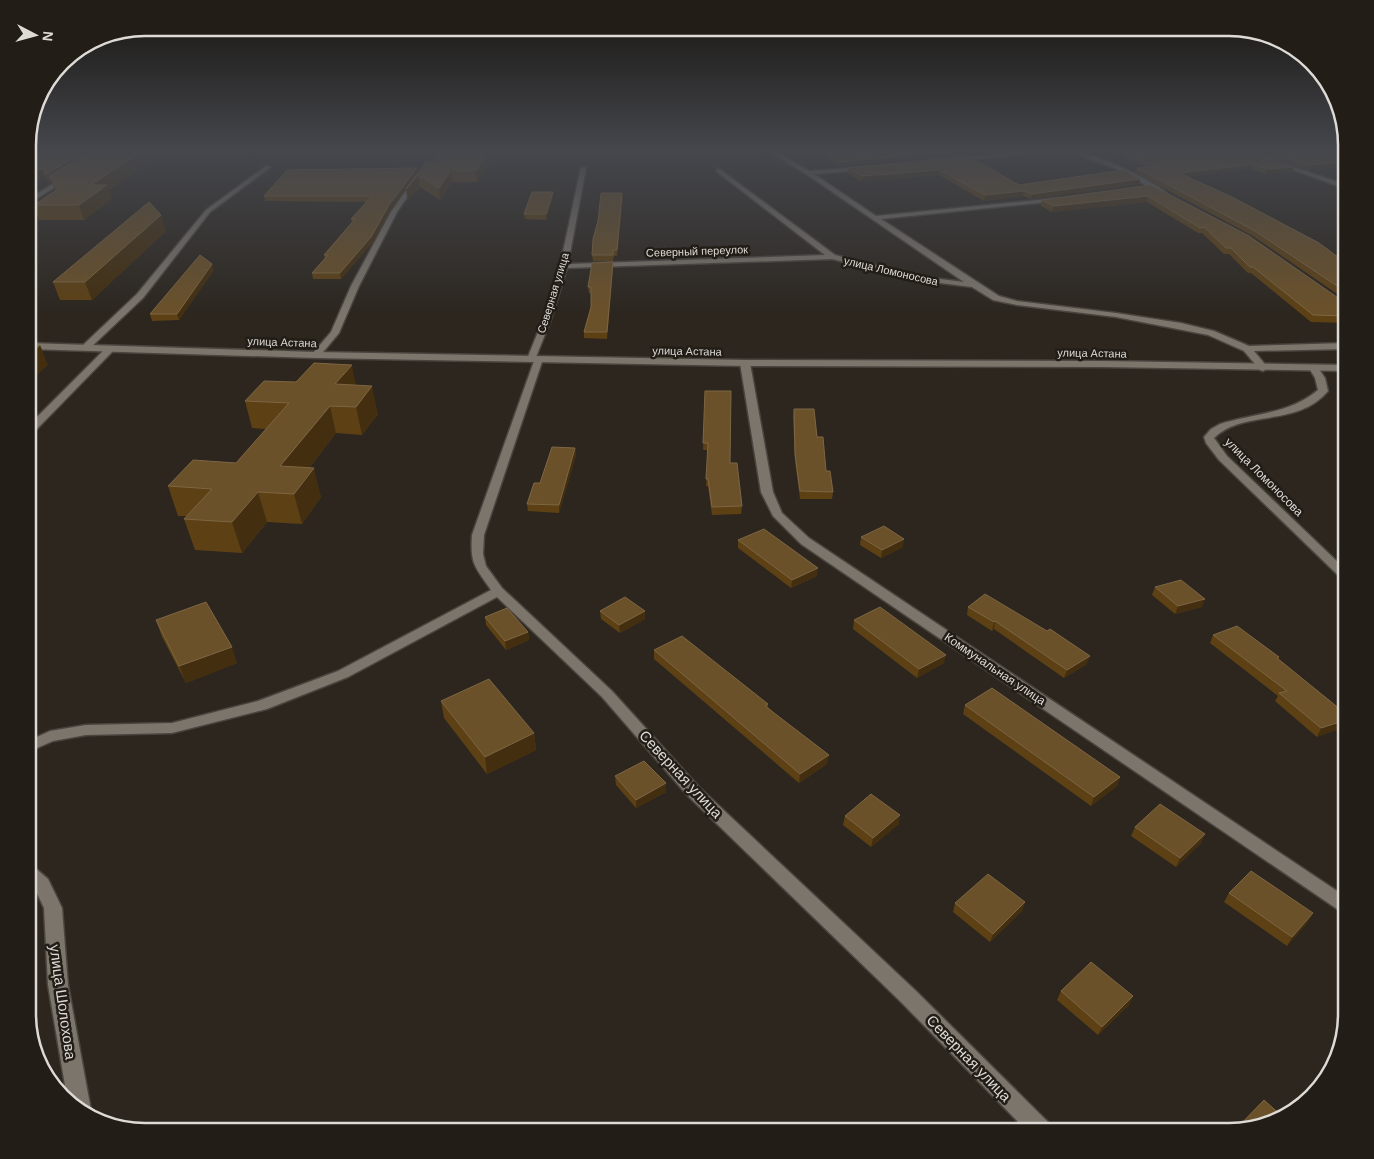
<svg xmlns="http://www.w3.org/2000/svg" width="1374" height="1159" font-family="Helvetica,sans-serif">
<rect width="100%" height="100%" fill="#2c261f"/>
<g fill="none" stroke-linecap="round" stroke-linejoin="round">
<defs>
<path id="minor" d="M769 152H776L809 171 865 167 863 170 814 174 876 216 1059 198 1060 199 1057 201 881 219 999 296 1017 301 1116 313 1181 323 1214 331 1249 346 1346 343V349L1254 351 1268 368 1263 371 1260 370 1244 351 1208 335 1116 317 1017 305 993 300 972 287 924 281 832 259 567 268 550 322 536 357 543 359 484 535 483 554 486 566 502 588 612 691 699 787 915 990 1049 1123 1051 1131H1027L901 1002 687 795 602 697 497 597 348 677 267 709 172 733 86 735 53 741 28 752V741L50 731 86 725 172 723 258 701 338 671 491 590C475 567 470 564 472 535L534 361 527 359 542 322 560 266 581 167 586 168 568 264 825 255 716 171 718 168 835 255 924 277 964 282 806 174Z
M1021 152H1043L955 161 952 159Z
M1072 152C1093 151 1151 180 1167 193L1162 194 1114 168Z
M1243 152H1251L1346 185V189Z
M266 166 271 167 210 212 143 298 88 350H82V346L137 294 206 210Z
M66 176 68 179 28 204V199Z
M413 180 418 181 397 212 359 286 339 333 319 357H313V353L331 332 351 286 391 212Z
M110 346 114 349 113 351 32 434 28 435V426L107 347Z
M745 360 750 363 773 492 782 513 809 538 1346 897V913L1340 911 801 544 773 516 761 492 740 363Z
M1314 365 1317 366 1325 378 1328 391C1297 428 1243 409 1214 438L1227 456 1346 570V580L1342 579 1219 460 1206 443 1204 437 1211 429 1220 424C1254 413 1290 414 1318 390L1315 378 1309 368Z
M28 865 34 867 48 879 62 908 68 985 91 1110 88 1115 68 1103 48 985 44 908 35 889 28 882Z"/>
<path id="tertiary" d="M28 343 316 352 745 360 1104 361 1346 365V371L1104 367 745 366 316 358 28 349Z"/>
</defs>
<use href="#minor" stroke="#49443e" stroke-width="3"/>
<use href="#tertiary" stroke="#49443e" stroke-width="3"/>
<use href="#minor" fill="#7c756c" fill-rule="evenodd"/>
<use href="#tertiary" fill="#7c756c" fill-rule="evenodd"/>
</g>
<path fill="#5d4115" d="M28 152 81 156 82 157 90 152H145L148 163 109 190 112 199 84 220H39L34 205 55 191 52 182 50 183 45 177 28 188Z
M497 152 477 182H452L440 200 420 187 408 201 406 189 390 211 373 242 341 279H313L312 273 325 259 324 255 352 222 351 219 367 202 265 201 264 196 417 168 418 173 436 162Z
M818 152H971L958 153V156L839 166Z
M1109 152H1252L1292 172 1265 174 1250 169 1187 176 1346 263V300L1253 236 1136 173 1137 168 1146 167Z
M1256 152H1346L1309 170Z
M968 156 1019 185 1140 179 1139 184 1031 199 1023 196 984 201 939 175 861 181 847 173 848 168Z
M1151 185 1344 302H1346V323L1311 322 1251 273H1248L1229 254H1224L1202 233H1198L1147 202 1052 212 1041 206 1042 200Z
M553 192V197L546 220 525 219 524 214Z
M623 198 617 256H614L613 261H593L592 255Z
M166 231 92 300H60L53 282Z
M613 262V268L607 339 584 338V332L591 307V293H589L588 287Z
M214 270 179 320 152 321 150 314Z
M356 386 378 414 362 435 336 433 310 467 321 497 302 524 267 522 242 553 195 550 184 519 187 516H178L168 486 236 463 266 429 252 428 245 401Z
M705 391 730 463 742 506 741 514 712 515 708 486H706L708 450H703Z
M794 409 817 437 826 471 833 492 832 499H800L795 461 793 416Z
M575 448 576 455 559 513 528 511 527 504 540 483Z
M861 537 903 547 881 558 860 545Z
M738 540 817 576 791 588 738 548Z
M1155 587 1202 607 1175 614 1152 595Z
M968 607 1047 631 1087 664 1064 678 994 629 992 631 967 615Z
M600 611 645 619 620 633 601 619Z
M485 617 528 632 529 640 506 650 486 625Z
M156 620 237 663 186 683 162 637Z
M854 620 944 663 917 678 853 629Z
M1213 635 1279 657 1278 659 1346 714 1317 737 1275 701 1278 696 1210 643Z
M654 650 768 704V707L827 764 799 783 654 659Z
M441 701 534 733 536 750 487 774 444 718Z
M965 705 1120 777 1117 786 1091 806 963 714Z
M615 776 666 792 636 808 616 785Z
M845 816 899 824 871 847 843 825Z
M1135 827 1205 834 1201 843 1176 867 1131 836Z
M1229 893 1308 922 1287 946 1224 902Z
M1025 902 1022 911 990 942 953 912 955 903Z
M1061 991 1133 996 1129 1005 1098 1035 1057 1000Z"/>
<path fill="#432f10" d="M69 152H89L81 156 84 163 49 176 52 182 50 183 46 174 65 154Z
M140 152H145L148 163 109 190 112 199 84 220 79 205 91 185Z
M489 152H497L477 182 475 171Z
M950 152H971L958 153V156L839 166V162Z
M1346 162V166L1309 170 1310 165Z
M1252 164 1250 169 1178 178 1179 173Z
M1294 167 1292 172 1265 174 1267 169Z
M42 168 45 177 28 188V176Z
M417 168 420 187 408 201 406 189 390 211 373 242 341 279 340 273 389 205Z
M451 170 452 182 440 200 439 188Z
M940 170 939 175 861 181 862 176Z
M1140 179 1139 184 1031 199 1032 194Z
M1024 191 1023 196 984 201 985 195Z
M553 192V197L546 220V214Z
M622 193 623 198 617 256V250Z
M1148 196 1147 202 1052 212 1054 206Z
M161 215 166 231 92 300 85 282Z
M613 262V268L607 339V332Z
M212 264 214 270 179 320 177 314Z
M40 345 48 365 28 383V356Z
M352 365 357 391 335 384Z
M372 386 378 414 362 435 356 407Z
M330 406 336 433 289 494 280 466Z
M575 448 576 455 559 513V505Z
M314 468 321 497 302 524 294 494Z
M258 492 267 522 242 553 232 522Z
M904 539 903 547 881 558 882 550Z
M818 568 817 576 791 588 792 580Z
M1205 599 1202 607 1175 614 1178 606Z
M645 611V619L620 633 619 625Z
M995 621 994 629 992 631 994 622Z
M528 632 529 640 506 650 505 641Z
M232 647 237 663 186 683 179 666Z
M946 655 944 663 917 678 919 669Z
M1090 656 1087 664 1064 678 1067 670Z
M1346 720V727L1317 737 1321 728Z
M534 733 536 750 487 774 485 757Z
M829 755 827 764 799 783 800 774Z
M1120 777 1117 786 1091 806 1094 797Z
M666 783V792L636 808V800Z
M900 815 899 824 871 847 873 838Z
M1205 834 1201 843 1176 867 1180 858Z
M1025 902 1022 911 990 942 993 934Z
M1313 913 1308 922 1287 946 1292 937Z
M1133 996 1129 1005 1098 1035 1102 1027Z"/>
<path fill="#6b5129" stroke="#7d6644" d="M28 152H69L65 154H81L46 174 42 168 28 176Z
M90 152H140L91 185H107L79 205H34L58 189 49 176Z
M436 152H489L475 171 451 170 439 188 418 175 406 189 426 162H436Z
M825 152H950L839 162Z
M1122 152H1252L1294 167 1267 169 1252 164 1179 173 1232 197 1319 243 1346 263V292L1255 231 1137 168 1155 166Z
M1272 152H1346V162L1310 165Z
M968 156 1019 185 1124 170 1140 179 1032 194 1024 191 985 195 940 170 862 176 848 168Z
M417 168 389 205 371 237 340 273H312L328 255H324L355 219H351L372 196H264L287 170Z
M1151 185 1249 236 1344 302H1346V316L1313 315 1253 267H1250L1231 248H1226L1204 227 1200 228 1148 196 1054 206 1042 200Z
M532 192H553L546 214H524Z
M601 193H622L617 250H613V255H592L593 239 598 221Z
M149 202 161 215 85 282H53Z
M200 255 212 264 177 314H150Z
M613 262 607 332H584L591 307V287H588L592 263Z
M28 345H40L28 356Z
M314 363 352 365 335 384 372 386 356 407 330 406 280 466 314 468 294 494 258 492 232 522 184 519 212 489 168 486 193 460 236 463 289 403 245 401 264 381 296 382Z
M705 391H731L730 463H737L742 506 712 507 708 479H706L708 443H703Z
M794 409H814L817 437H823L826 471H830L833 492 800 491 795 454Z
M552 447 575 448 559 505 527 504 534 483H540Z
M884 526 904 539 882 550 861 537Z
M764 529 818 568 792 580 738 540Z
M1181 580 1205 599 1178 606 1155 587Z
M985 594 1047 631 1050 629 1090 656 1067 670 995 621 994 622 968 607Z
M625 597 645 611 619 625 600 611Z
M206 602 232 647 179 666 156 620Z
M880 607 946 655 919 669 854 620Z
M507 608 528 632 505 641 485 617Z
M1237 626 1279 657 1277 658 1346 714V720L1321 728 1279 693 1287 691 1213 635Z
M682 636 768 704 765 706 829 755 800 774 654 650Z
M489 679 534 733 485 757 441 701Z
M992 688 1120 777 1094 797 965 705Z
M644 761 666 783 636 800 615 776Z
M871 794 900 815 873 838 845 816Z
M1160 804 1205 834 1180 858 1135 827Z
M1251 871 1313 913 1292 937 1229 893Z
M988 874 1025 902 993 934 955 903Z
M1091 962 1133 996 1102 1027 1061 991Z
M1264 1100 1283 1117 1274 1122 1235 1130Z"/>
<linearGradient id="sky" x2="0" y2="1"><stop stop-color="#181511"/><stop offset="0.48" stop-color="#45474d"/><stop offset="1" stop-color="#45474d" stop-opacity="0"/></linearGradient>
<rect width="1374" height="314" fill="url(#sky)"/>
<g text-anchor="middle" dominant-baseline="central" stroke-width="5" stroke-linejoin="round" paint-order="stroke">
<g font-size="11" fill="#dedad6" stroke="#221d16">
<text transform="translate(697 251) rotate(-2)">Северный переулок</text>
<text transform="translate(891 271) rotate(13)">улица Ломоносова</text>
<text transform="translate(553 293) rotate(-73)">Северная улица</text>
<text transform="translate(282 342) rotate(2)">улица Астана</text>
<text transform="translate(687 351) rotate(1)">улица Астана</text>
<text transform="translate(1092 353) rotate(1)">улица Астана</text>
</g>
<g font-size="12" fill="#dedad6" stroke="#221d16">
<text transform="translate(1264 477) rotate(45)">улица Ломоносова</text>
<text transform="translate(995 669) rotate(34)">Коммунальная улица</text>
</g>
<g font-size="15" fill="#dedad6" stroke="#221d16">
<text transform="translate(681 774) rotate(47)">Северная улица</text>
<text transform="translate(63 1002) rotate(82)">улица Шолохова</text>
<text transform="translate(969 1058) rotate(46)">Северная улица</text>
</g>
</g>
<path d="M0 0H1374V1159H0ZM145 36H1229A109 109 0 0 1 1338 145V1014A109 109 0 0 1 1229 1123H145A109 109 0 0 1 36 1014V145A109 109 0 0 1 145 36Z" fill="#221d16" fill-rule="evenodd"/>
<path fill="none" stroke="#dedad6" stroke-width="2.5" d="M145 36H1229A109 109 0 0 1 1338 145V1014A109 109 0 0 1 1229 1123H145A109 109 0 0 1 36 1014V145A109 109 0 0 1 145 36Z"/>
<g transform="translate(35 35) rotate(96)" stroke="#221d16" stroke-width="4" paint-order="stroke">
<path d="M0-4L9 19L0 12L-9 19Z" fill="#dedad6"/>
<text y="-8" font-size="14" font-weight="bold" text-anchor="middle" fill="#dedad6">N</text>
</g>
</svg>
